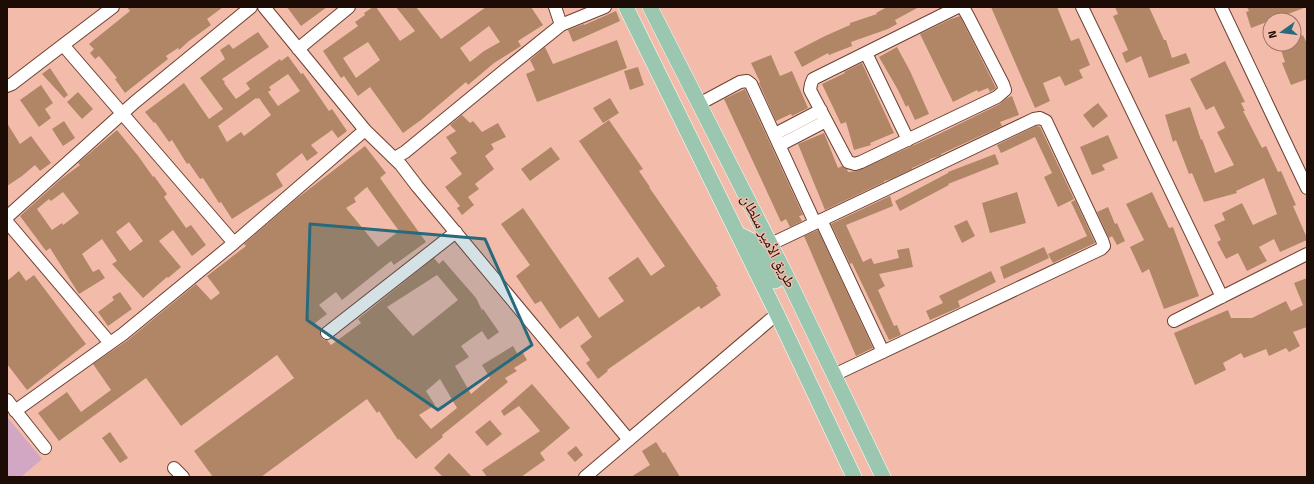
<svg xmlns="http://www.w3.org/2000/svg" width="1314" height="484" font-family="'Titillium Web','Noto Naskh Arabic',sans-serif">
<rect width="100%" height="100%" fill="#f3bcaa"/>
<path fill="#d1a7c3" d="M7 417 42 459 21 477H7Z"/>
<path fill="#b08666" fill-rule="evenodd" d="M127 7H223L207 19 211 25 189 41 179 50 178 48 166 56 168 59 125 93 115 79 117 78 99 56 95 59 90 53 94 49 89 44 130 11Z
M287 7H327L301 26Z
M373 7H376L400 41 415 31 396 7H416L441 39 486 7H531L543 25 518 41 521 46 494 63 468 85 466 82 421 120 403 133 370 87 358 96 344 76 341 78 323 51 358 26 355 22 365 15 364 13ZM489 26 500 42 484 51 470 62 460 48ZM368 42 380 60 356 78 343 58Z
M887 7H919L895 20 897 24 888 29 851 42 852 46 829 55 828 53 802 67 794 52 825 36 850 25V23L877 14 876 13Z
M991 7H1057L1071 41 1079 38 1090 65 1079 70 1083 78 1065 86 1060 76 1043 83 1050 101 1035 108Z
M1115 7H1149L1164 40H1166L1172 58 1186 53 1190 63 1149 78 1141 56 1126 63 1122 53 1128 50 1113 16 1118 14Z
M1247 7H1304V8L1251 28 1246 12 1249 11Z
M616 11 620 21 573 42 568 30 584 24V25Z
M960 16 996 88 990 92 988 88 978 92 977 90 953 102 920 34 951 19Z
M1294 21 1302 36 1303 35 1307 44V79L1291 85 1282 63 1285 62 1281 50 1291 46 1290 44H1294Z
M258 32 269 47 222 79 225 82 224 83 236 99 250 89 246 83 280 59 281 61 288 56 301 74 303 73 329 111 332 109 347 131 338 138 332 130 311 145 318 153 307 161 302 153 276 174 283 186 232 219 221 202 219 203 203 178 200 179 189 163 187 164 172 140 169 142 155 122 154 123 145 112 184 83 209 119 223 109 200 78 225 59 220 50 229 44 233 49ZM288 74 300 91 278 106 268 92 271 90 269 87ZM256 98 257 99 259 98 271 115 244 136 241 132 227 142 218 126Z
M617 40 627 68 537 102 526 74 535 70 530 60 545 47 553 64Z
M897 47 910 71 929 114 915 120 908 105 906 107 898 90 879 57Z
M771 55 780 76 792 71 808 108 792 116 791 114 776 121 759 83 760 82 751 63Z
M1225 61 1245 102 1241 103 1245 111H1243L1262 148 1266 146 1278 172 1281 171 1296 205 1293 206 1307 238V240L1280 252 1274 239 1259 247 1267 261 1247 271 1238 253 1226 259 1217 242 1221 240 1214 225 1225 220 1222 213 1242 203 1253 225 1277 214 1264 178 1236 191 1237 193 1204 202 1192 173 1189 174 1176 140 1173 142 1165 115 1190 107 1201 140 1202 139 1215 173 1234 165 1217 132 1225 128 1214 106 1206 110 1190 79Z
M862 63 894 133 870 143 871 145 854 150 846 122 841 124 822 84 845 73 844 72Z
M638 67 644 85 630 90 624 71Z
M50 68 68 95 64 98 42 74Z
M41 85 53 103 45 109 51 118 39 127 20 100Z
M745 89 803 215 799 216 802 221 790 227 786 219 781 222 724 99Z
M78 92 93 109 82 119 67 102Z
M1012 96 1019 115 1000 122 1002 126 941 154V155L939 156 930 159V160L912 168V169L891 179 884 181V182L825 210 798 144 824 133 838 168 842 166 847 169 848 172 857 171 941 133 1000 104 1007 98Z
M610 98 619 113 603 123 593 108Z
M1098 103 1108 116 1093 128 1083 115Z
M462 115 470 123 473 121 482 132 498 123 506 137 491 144 494 149 485 156 494 169 475 184 479 189 468 197 474 205 462 215 457 208 460 206 445 187 462 174 450 158 457 153 446 137 456 131 450 125Z
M609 120 643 169 639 171 650 187H649L718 287H716L721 295 701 309 699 306 607 370 608 371 598 379 586 363 590 360 580 346 592 337 578 316 560 329 541 301 535 304 516 276 530 265 501 224 523 208 599 318 624 301 608 278 638 257 651 276 665 266 579 141Z
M64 121 75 138 63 146 52 129Z
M7 123 20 144 31 136 51 163 40 171 35 165 22 176 7 186Z
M1036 126 1040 127 1074 199 1058 207 1044 177 1052 173 1035 137 1001 153 997 145Z
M117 130 139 157 153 177 154 176 167 194 164 197 186 228 191 225 206 245 192 256 173 230 159 241 181 267 168 278 167 277 143 298 112 264 117 261 102 239 82 254 93 272 99 269 105 278 79 294 50 248 46 251 20 216 61 179 80 165 78 163ZM63 192 79 213 63 225 62 223 52 230 37 209 49 199 51 201ZM129 222 143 241 130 251 116 232Z
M1108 135 1118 158 1102 165 1105 170 1092 175 1080 147Z
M365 146 386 173 380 178 426 242 394 265 391 261 342 300 336 292 319 305 327 314 315 323 320 330 321 337 324 340H327L331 345 361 323 358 319 434 258 439 264 443 260 476 298 482 310 483 309 499 332 488 340 482 331 461 346 469 357 455 366 471 394 490 378 482 365 513 346 518 355 523 353 527 360 514 368 517 371 505 378 508 382 442 435 443 437 416 459 399 439 398 440 379 411 377 413 367 399 261 477H213L194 451 294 378 277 355 181 426 146 378 59 441 38 413 67 392 81 412 111 390 93 364 128 340 196 284 211 300 220 293 207 276 246 246 244 244 295 200ZM367 187 399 231 378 247 346 208 356 202 354 198ZM437 275 458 300 413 336 387 307ZM440 379 457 408 431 429 419 415 435 405 426 391Z
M551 147 560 159 530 181 521 169Z
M995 154 999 164 948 184 949 185 900 211 895 201 948 173V172Z
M1017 192 1026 223 990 233 982 203Z
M1152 192 1169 228 1173 227 1199 296 1164 309 1149 269 1142 273 1130 247 1144 240 1126 204Z
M890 196 893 206 846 225 863 262 871 258 874 264 899 258 897 250 909 248 913 267 879 274 885 286 878 290 894 326 897 325 901 335 889 340 852 263 850 264 831 224Z
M1075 200 1095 243 1053 263 1048 254 1087 236 1071 202Z
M1108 207 1115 224 1117 223 1125 241 1117 245 1112 236 1109 238 1097 212Z
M967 220 975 236 962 243 954 226Z
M818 230 873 348 856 356 804 236Z
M1044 247 1049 258 1004 279 1000 267Z
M19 271 26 281 34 275 86 344 27 390 7 364V281Z
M991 271 996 282 958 301 960 307 930 320 926 311 943 303 939 296Z
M1307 278V327L1293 332 1300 346 1289 352 1286 348 1269 356 1266 349 1244 358 1241 353 1223 363 1226 370 1195 385 1174 333 1228 310 1231 318H1252L1286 301 1291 311 1303 305 1294 283Z
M120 292 132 309 108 326 98 312 114 300 112 297Z
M532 384 570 428 540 453 545 460 521 477H487L482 470 540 431 519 406 504 416 501 411Z
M490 420 502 434 487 446 475 432Z
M110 432 128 458 120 463 102 438Z
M656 442 663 453 665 452 680 477H631L650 465 642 451Z
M576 446 583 455 575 462 567 453Z
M449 453 472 477H443L434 468Z"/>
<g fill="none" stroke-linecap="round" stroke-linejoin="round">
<defs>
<path id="minor" d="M113 7 63 45 234 243
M264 7 365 130 401 165 417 186 629 440
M958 7 813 79 811 84 810 90 848 162 855 164 861 162 997 97 1005 90 1003 84 969 18 964 9 960 7
M1082 7 1222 297
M1221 7 1307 188
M561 25 605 7
M298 49 349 7
M866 53 908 140
M7 86 12 84 63 45
M699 104 740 82 747 81 751 84 815 223
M775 134 821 110
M780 145 826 121
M395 158 405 152 505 70 561 25 555 7
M7 217 135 102 251 7
M821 220 883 352
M7 222 110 343
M771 244 1034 119 1040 118 1046 121 1102 240 1104 246 1101 249 834 375
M1174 321 1307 254
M327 333 456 232
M7 400 45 448
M15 411 123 334 234 243 365 130
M174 468 183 477
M585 477 777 314"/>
<path id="major" d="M626 7 777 314 854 477
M650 7 786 275 883 477
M740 235 750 240 775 281 786 275"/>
</defs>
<use href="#minor" stroke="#6e4031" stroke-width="14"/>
<use href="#major" stroke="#fff" stroke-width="16"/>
<use href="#minor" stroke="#fff" stroke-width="12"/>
<use href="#major" stroke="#9bc7b0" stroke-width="15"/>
</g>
<path fill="#276a7c" fill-opacity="0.2" stroke="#276a7c" stroke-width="3" stroke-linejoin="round" d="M310 224 485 239 532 345 438 410 307 320Z"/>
<g text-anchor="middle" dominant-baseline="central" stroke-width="3" stroke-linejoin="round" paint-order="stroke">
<g font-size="15" fill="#1d0b06" stroke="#f3bcaa">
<text transform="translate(769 241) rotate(63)">طريق الأمير سلطان</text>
</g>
</g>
<rect width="1314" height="484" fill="none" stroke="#1d0b06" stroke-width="16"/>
<g transform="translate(1282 32) rotate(256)"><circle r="19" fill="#f3bcaa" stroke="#9d7568"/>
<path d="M0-3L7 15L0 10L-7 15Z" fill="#276a7c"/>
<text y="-6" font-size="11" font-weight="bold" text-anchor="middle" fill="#1d0b06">N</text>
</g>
</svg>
